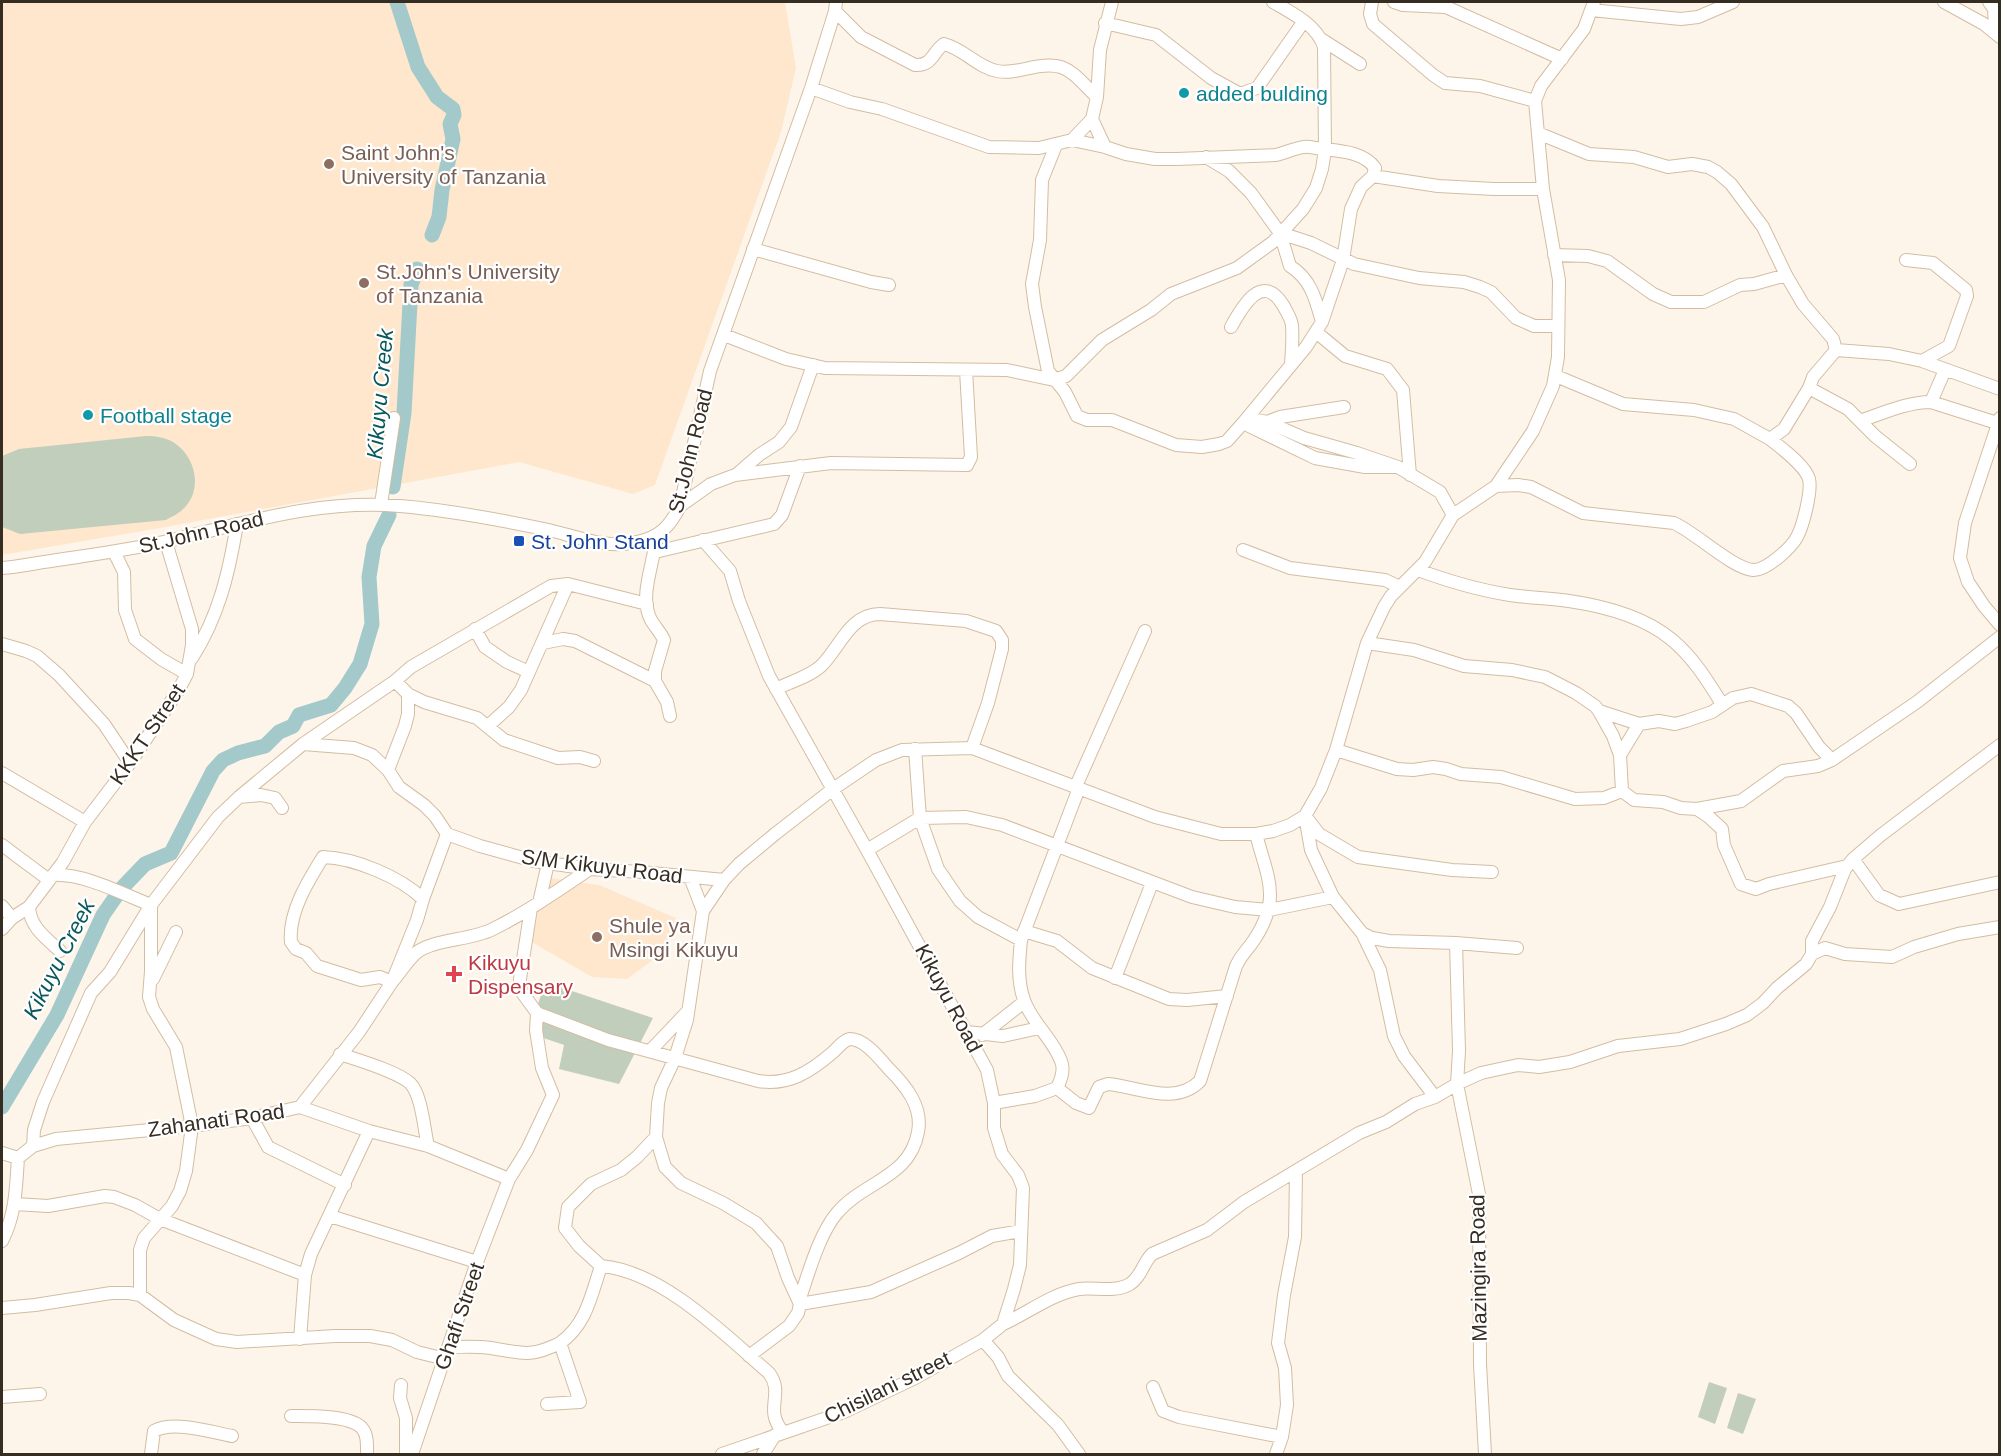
<svg xmlns="http://www.w3.org/2000/svg" width="2001" height="1456" font-family="Helvetica,sans-serif">
<rect width="100%" height="100%" fill="#fef5ea"/>
<path fill="#fee7cc" d="M2 2H785L796 68 781 132 655 485 633 494 519 462 160 528 2 555Z
M544 877 599 885 676 918 661 954 627 979 592 977 523 937Z"/>
<path fill="#c1cebc" d="M146 436C155 436 164 437 173 442 196 456 204 491 182 510 178 514 171 517 166 520L20 534 2 527V456L19 449Z
M545 982 653 1018 619 1084 559 1069 564 1045 529 1033Z
M1709 1382 1727 1388 1715 1424 1698 1417Z
M1738 1393 1756 1399 1743 1434 1727 1428Z"/>
<g fill="none" stroke-linecap="round" stroke-linejoin="round">
<path stroke="#a4c9cb" stroke-width="15" d="M397 2 418 67 437 97 453 109 454 115 450 124 453 139 442 190 439 217 432 235
M393 487 404 413 411 285 417 269
M2 1107 57 1015 103 915 121 889 145 864 171 853 213 771 223 760 238 753 265 746 279 732 293 726 299 715 331 705 345 688 360 664 372 624 369 577 374 546 389 515"/>
<defs>
<path id="minor" d="M1372 2 1370 14 1373 24 1433 75 1445 83 1480 86 1535 101
M1394 2 1403 5 1446 7 1562 59
M1944 2 1984 24 2000 37
M1989 2 1994 9 1995 27
M1591 10 1681 19 1698 17 1733 2
M835 11 861 37 915 65C933 66 932 52 944 44 964 49 977 67 997 71 1007 73 1016 71 1025 69 1066 59 1069 70 1097 97
M1105 23 1156 35 1211 78 1240 94 1257 88 1304 21
M1321 39 1360 64
M811 88 850 102 882 109 989 147 1039 148 1072 140 1092 119 1097 97 1100 50 1112 2
M1092 119 1105 147
M1538 133 1589 154 1634 157 1668 167 1692 164 1708 167 1717 172 1731 184 1763 227 1786 275 1803 304 1833 339 1836 350 1813 377 1809 388
M1072 140 1105 147 1126 154 1155 159H1177L1276 155C1284 153 1299 147 1304 147 1310 146 1317 149 1323 149 1340 151 1364 152 1375 168L1373 176
M1056 145 1042 180 1040 240 1032 284 1035 307 1048 371 1065 392 1077 416 1087 420H1112L1176 445 1202 447 1219 444 1227 441 1243 423 1257 420 1267 422 1280 417 1344 407
M1206 157 1229 171 1251 193 1280 233 1290 266C1311 279 1316 300 1322 322
M1280 233 1311 243 1354 264 1419 278 1464 282 1480 287 1491 292 1516 318 1534 326H1558
M753 249 871 282 889 285
M1554 255 1588 256 1607 261 1653 294 1671 302H1704L1740 285 1754 284 1786 275
M1906 260 1933 263 1966 290 1967 296 1949 346 1922 361
M1231 327C1242 307 1262 271 1283 305 1286 311 1292 319 1292 326 1293 338 1292 351 1291 364
M1316 332 1345 356 1387 369 1403 390 1410 475
M724 335 786 359 825 368 1007 370 1054 380 1066 376 1102 340 1151 310 1171 294 1237 268 1273 242 1303 209 1316 188 1322 169 1325 150 1324 47C1317 25 1292 13 1273 2
M1836 350 1889 354 1922 361 2000 389
M1556 376 1623 404 1694 410 1734 419 1770 439 1784 429 1809 388 1848 409 1875 436 1910 464
M1931 402 1945 370
M2000 418 1965 523 1960 558 1968 582 1984 606 2000 625
M1860 421C1883 413 1907 402 1931 402L1997 423
M1267 422 1304 438 1357 453 1398 467 1440 492 1453 515
M1398 467H1365L1315 458 1243 423 1306 347 1322 322 1343 260 1351 209 1361 187 1373 176 1438 186 1494 189H1543
M736 475 759 455 779 442 791 427 813 365
M1496 486 1518 485 1531 487 1583 513 1674 523C1696 533 1732 568 1753 570 1766 571 1791 548 1797 537 1803 526 1812 491 1809 479 1805 465 1781 448 1770 439
M381 504 394 418
M680 506 711 484 735 475 831 463 967 465 971 457 966 370
M656 536C655 563 638 595 651 620 655 627 661 633 664 640L655 671V681L667 702 670 716
M703 540 730 571 739 601 769 676 867 850 987 1070 994 1103V1128L1002 1154 1018 1175 1023 1188 1020 1265 1014 1289 1003 1324 983 1340 998 1357 1008 1376 1058 1425 1079 1454
M1243 550 1290 568 1385 580 1400 587
M114 552 124 572 125 610 135 639 161 659 187 674
M655 552 774 524 782 515 800 466
M2 568C18 567 35 563 51 561 90 555 129 550 168 541 245 523 320 499 400 506 449 510 496 519 544 529 574 535 606 550 637 542 660 537 670 526 680 506L710 371 811 88 835 11 836 2
M1418 570C1448 581 1478 590 1510 595 1530 598 1550 598 1569 601 1603 606 1644 617 1671 639 1693 657 1707 680 1722 704
M475 629 485 647 507 662 529 672
M543 643 563 639 575 641 655 681
M1367 643 1414 650 1464 666 1512 670 1545 677 1576 693 1595 706 1599 711 1639 724
M2 644 26 651 37 656 59 675 104 724 130 763
M192 658C219 616 229 572 237 524
M395 681 408 694 424 702 477 718 504 740 558 758 580 757 594 761
M776 689C790 682 811 676 822 665 840 647 850 614 880 614L966 621 996 631 1002 640V649L988 703 972 748
M1599 711 1613 736 1620 755 1622 791
M488 726 509 707 521 690 568 584
M303 744 354 748 372 755 388 770 399 787 424 805 435 816 447 834 480 846 534 861 590 869 641 872 724 880
M915 749 920 818 938 869 960 901 978 917 1021 940
M1336 750 1397 769 1413 770 1433 767 1446 769 1461 774 1501 777 1575 799 1604 798 1622 791 1634 800 1663 802 1681 808 1697 809 1709 817 1722 829 1724 845 1741 884 1756 889 1769 884 1847 866
M1620 755 1639 724 1659 721 1675 724 1686 721 1712 712 1733 698 1751 694 1788 706 1796 713 1819 747 1832 760
M388 770 405 726 408 714V694
M2 773 85 822
M1076 786 1145 631
M239 797 261 795 275 798 282 808
M1697 809 1741 801 1783 771 1818 766 1832 760 1917 702 2000 637
M1305 816 1311 850 1333 897 1362 933 1372 938 1389 941 1456 943 1517 948
M1306 817 1319 834 1358 857 1452 870 1492 872
M2 845 49 880
M867 850 920 818 966 817 1002 825 1192 897 1235 907 1269 910 1333 897
M1853 859 1879 895 1899 904 2000 882
M53 875C83 873 123 894 151 905V971L149 997 153 1009 176 1047 192 1126 186 1171 180 1191 172 1206 144 1238 140 1250V1295
M690 877 703 911
M423 899C400 877 355 858 323 857 308 881 288 913 291 942L296 949 306 953 317 966 361 980 380 977 392 982C400 973 407 961 416 953 431 940 470 940 491 930 526 913 557 891 590 869
M539 903 548 863
M2 906 12 918
M2 929 12 918 29 907
M1024 931 1057 941 1092 968 1169 999 1187 1000 1227 996
M1362 933 1380 970 1394 1036 1404 1056 1435 1097
M60 951C46 938 30 927 29 907L63 862 85 822 130 763 178 691 187 674 192 645V629L166 542
M1812 954V941L1830 907 1845 869 1853 859 1881 835 2000 745
M1115 978 1152 883
M153 979 176 932
M537 1013 608 1040 758 1081C788 1086 810 1072 832 1053 837 1049 843 1040 850 1039 865 1039 880 1059 889 1069 906 1086 923 1107 918 1132 910 1178 864 1181 837 1213 819 1234 808 1275 799 1301
M967 1032 1003 1036 1039 1028
M982 1035 1024 1002
M651 1050 688 1011
M340 1054C358 1060 396 1071 410 1083 422 1095 424 1130 428 1146
M1057 1088 1076 1103 1089 1108 1099 1087 1108 1084C1139 1087 1175 1106 1200 1081L1236 966C1242 953 1247 951 1254 940 1282 898 1267 877 1256 834
M994 1103 1035 1096 1057 1088C1061 1080 1065 1070 1061 1061 1053 1039 1032 1023 1024 1000 1017 980 1019 961 1021 940L1079 788
M300 1107 369 1131 428 1146 509 1179
M252 1118 268 1147 345 1185
M33 1146 34 1130 43 1102 91 993 110 972 151 905 218 817 239 797 303 744 395 681 411 667 551 586 568 584 647 604
M2 1153 18 1158
M15 1204 48 1206 105 1196 114 1197 135 1205 160 1219 305 1275
M330 1216 477 1262
M2 1241C16 1214 16 1187 18 1158L33 1146 56 1139 192 1126 252 1118 300 1107 359 1032 392 982 417 920 423 899 447 834
M601 1266C662 1271 724 1334 769 1373 785 1394 763 1409 783 1432
M800 1304 871 1292 959 1253 992 1236 1021 1231
M2 1308 35 1305 111 1293H129L140 1295 174 1320 216 1339 237 1342 335 1336H370L392 1340 417 1352 445 1359
M1003 1324C1028 1313 1051 1294 1079 1289 1095 1287 1115 1293 1130 1284 1141 1277 1143 1263 1152 1254L1207 1230 1244 1202 1359 1133 1386 1122 1415 1104 1435 1097 1457 1084 1459 1051 1456 943
M300 1339 305 1275 311 1254 369 1131
M449 1347C463 1347 478 1346 491 1348 522 1353 530 1358 560 1343
M749 1356 789 1326 798 1313 800 1304 788 1278 777 1246 756 1223 723 1203 681 1183 665 1167 656 1137 658 1103 661 1088 675 1058 687 1020 703 911 724 880 739 864 775 834 833 789 876 760 902 750 972 748 1155 817 1221 834H1256L1273 831 1290 825 1305 816 1321 788 1336 750 1367 643 1384 607 1391 596 1425 562 1453 515 1496 486 1533 431 1553 386 1558 357 1559 280 1543 189 1535 101 1541 86 1584 29 1594 2
M401 1385 400 1398 406 1418V1454
M1153 1387 1163 1411 1179 1417 1282 1437
M2 1397 40 1394
M547 1404 580 1402 560 1343C586 1325 591 1296 601 1266L579 1246 565 1228 568 1207 591 1184 621 1170 637 1157 656 1137
M291 1416C308 1416 348 1415 361 1427 368 1434 367 1445 367 1454
M151 1454 154 1431C173 1420 211 1432 232 1436
M412 1454 477 1262 509 1179 527 1150 553 1095 542 1068 536 1030 537 1013 521 991 520 979 531 908
M722 1454 844 1412 915 1378 983 1340
M763 1454 775 1435
M1276 1454 1282 1437 1287 1405 1285 1368 1278 1343 1284 1295 1295 1237 1296 1172
M1485 1454 1480 1364 1479 1194 1457 1084 1481 1073 1518 1065 1539 1067 1570 1062 1618 1046 1680 1039 1726 1024 1747 1015 1763 1003 1777 988 1806 964 1812 954 1825 948 1845 954 1892 957 1914 947 1958 934 2000 927"/>
</defs>
<use href="#minor" stroke="#d3bda2" stroke-width="14"/>
<use href="#minor" stroke="#fff" stroke-width="12"/>
</g>
<g fill="#0f9aa8" stroke="#fff" stroke-width="2">
<circle cx="1184" cy="93" r="6"/>
<circle cx="88" cy="415" r="6"/>
</g>
<g fill="#8d6e63" stroke="#fff" stroke-width="2">
<circle cx="329" cy="164" r="6"/>
<circle cx="364" cy="283" r="6"/>
<circle cx="597" cy="937" r="6"/>
</g>
<rect fill="#1a4fb4" stroke="#fff" stroke-width="2" x="513" y="535" width="12" height="12" rx="3"/>
<path fill="#e0444e" stroke="#fff" stroke-width="2" d="M451 965h6v6h6v6h-6v6h-6v-6h-6v-6h6z"/>
<g text-anchor="middle" dominant-baseline="central" stroke-width="4.5" stroke-linejoin="round" paint-order="stroke">
<g font-size="21" fill="#0d838f" stroke="#fff" text-anchor="start">
<text x="1196" y="93">added bulding</text>
<text x="100" y="415">Football stage</text>
</g>
<g font-size="21" fill="#785e54" stroke="#fff" text-anchor="start">
<text x="341" y="152">Saint John's<tspan x="341" dy="24">University of Tanzania</tspan></text>
<text x="376" y="271">St.John's University<tspan x="376" dy="24">of Tanzania</tspan></text>
<text x="609" y="925">Shule ya<tspan x="609" dy="24">Msingi Kikuyu</tspan></text>
</g>
<g font-size="21" fill="#352c22" stroke="#fff">
<text transform="translate(690 451) rotate(-76)">St.John Road</text>
<text transform="translate(201 532) rotate(-13)">St.John Road</text>
<text transform="translate(147 734) rotate(-56)">KKKT Street</text>
<text transform="translate(602 866) rotate(7)">S/M Kikuyu Road</text>
<text transform="translate(949 998) rotate(62)">Kikuyu Road</text>
<text transform="translate(216 1120) rotate(-8)">Zahanati Road</text>
<text transform="translate(1478 1268) rotate(-91)">Mazingira Road</text>
<text transform="translate(459 1316) rotate(-71)">Ghafi Street</text>
<text transform="translate(887 1387) rotate(-26)">Chisilani street</text>
</g>
<g font-size="21" fill="#164399" stroke="#fff" text-anchor="start">
<text x="531" y="541">St. John Stand</text>
</g>
<g font-size="21" fill="#be3a42" stroke="#fff" text-anchor="start">
<text x="468" y="962">Kikuyu<tspan x="468" dy="24">Dispensary</tspan></text>
</g>
<g font-size="22" font-style="italic" fill="#07595d" stroke="#fff">
<text transform="translate(380 394) rotate(-85)">Kikuyu Creek</text>
<text transform="translate(59 959) rotate(-63)">Kikuyu Creek</text>
</g>
</g>
<rect width="2001" height="1456" fill="none" stroke="#352c22" stroke-width="6"/>
</svg>
